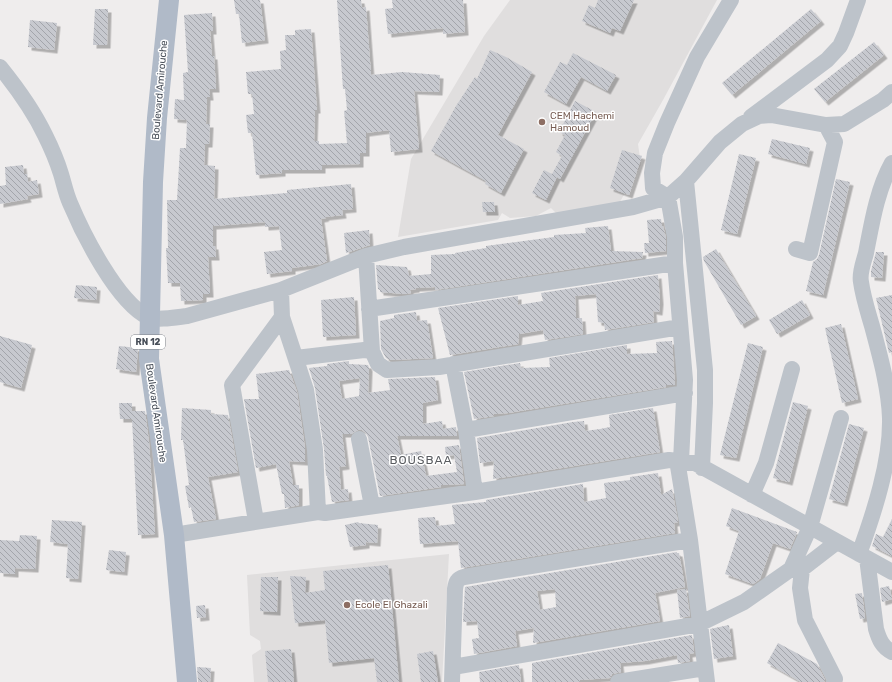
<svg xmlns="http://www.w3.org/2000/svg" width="892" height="682" font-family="Rubik,sans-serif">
<defs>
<pattern id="building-back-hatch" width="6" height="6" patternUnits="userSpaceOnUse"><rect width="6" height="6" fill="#c7c9cf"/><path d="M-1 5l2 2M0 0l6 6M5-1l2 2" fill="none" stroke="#a3a5ab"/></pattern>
<filter id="shadow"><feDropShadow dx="3.5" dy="3.5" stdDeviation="0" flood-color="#0004"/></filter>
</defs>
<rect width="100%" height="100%" fill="#efeded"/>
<path fill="#e0dede" d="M510 0H717L663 100 638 144 641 165 617 207 560 217 551 208 536 216 510 218 502 213 498 220 398 237 411 159 484 36Z
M449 554 442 682H254L252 655 261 649 260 641 250 635 247 575Z"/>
<path fill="url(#building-back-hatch)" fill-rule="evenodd" filter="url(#shadow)" d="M234 0H260L265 40 242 43 239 14H236Z
M337 0H361L362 8 366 7 371 75 402 72 440 75 439 92 414 91 419 149 391 152 389 130 366 133V153H360V164L322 165V170H282V173L256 175 252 133H248L246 115 254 114 252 94H248L246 72 281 69 280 51 286 50 285 35H295V30L311 29 317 110H315L314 141H319V144L347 143 344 111 347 110 345 89H343L342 75Z
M392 0H463L465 32 443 34V28L388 34 385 9 393 8Z
M598 0H634L620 31 612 28 610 33 582 21 589 5 595 8Z
M95 9H108L107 45H93Z
M811 9 821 21 732 95 722 83Z
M212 13 213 31H210L212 56H214L216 89H209L210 97H207L206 124H210L209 144H205L204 165 215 166 214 199 287 193V190L351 184 353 209 342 210 343 215 325 217 326 218 321 219 327 261 321 264 292 268V271L267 274 264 252 282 250 279 226 265 227V222L213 226V246H215L216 257H208L210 294H203V300L181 301 180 283H168L166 248H168L167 200H177L180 148H186L187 120 174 119 175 99 184 100 183 73 188 72 184 15Z
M30 20 57 23 54 50 28 47Z
M874 42 884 55 825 102 814 89Z
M490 50 506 57 532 72 498 135 524 149 501 193 485 184 486 181 431 151 456 106 475 77 477 79Z
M573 53 616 75 607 91 581 77 566 104 544 92 560 62 567 65Z
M575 101 596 112 560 179 557 177 546 200 532 193 544 170 552 174 562 156 556 152 565 135 559 132Z
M772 139 810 148 806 164 768 154Z
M622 150 642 156 629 195 610 188Z
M739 154 756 158 737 234 721 230Z
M23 165 24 174H27L28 182 37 180 39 194 27 196 28 199 0 204V186L6 185 5 167Z
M836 179 850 182 823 295 806 291 813 262 817 259 819 255Z
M482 202H494L495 212H483Z
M661 219 662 226H663L666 238V251L645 253 644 243H649L647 220Z
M608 226 611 251 643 252 642 258 435 290V287L416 288V289L410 290 411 293 405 294 380 292V290L378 289 376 265 407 267 409 276 431 274V255L455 254V253L486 248V246L554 237V235L586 233 585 228Z
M369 230 370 245 346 253 344 233Z
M716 249 756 316 741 325 704 261 703 257Z
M876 252H884L882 278 871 277V271Z
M658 275 660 301 659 312 653 311 654 322 605 330 604 323 598 322 596 294 575 296 576 318H582L583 334 545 340 543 330 519 334 518 344 450 355 438 308 518 296V305L543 301 541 293Z
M76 285 97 287 96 300 74 298Z
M892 295V352L889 353 876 298Z
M354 297 356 335 323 337 321 300Z
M802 300 810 315 777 334 769 320Z
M416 312 417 321 427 320 433 358 390 360 386 358 381 349 380 321 394 318V315Z
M841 324 858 399 842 403 825 328Z
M0 336 32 345 21 388 0 382Z
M672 341 675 385H666V387L508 413 493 414 494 416 474 419 464 372 520 363 521 368 550 367 549 358 627 345V354L657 353 656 342Z
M748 343 763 347 736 458 720 455Z
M119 346 138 348 136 372 116 369Z
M349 361V364L368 365 369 368 368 393 390 390 388 379 435 377 438 400 423 403V424L442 421 443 429 456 427 457 436H397L401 455 421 451 426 476 457 472 454 455 446 456 445 447 459 445 464 484 441 485V487L380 496 368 437 366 433 362 430H358L351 434H342L346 466 339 467 341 490 348 489 349 500 332 502 327 476H326L324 449 315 388 309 368 327 366V364ZM360 378 359 396 342 399 339 381Z
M289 370 297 392 305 448V462L289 461 293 485H299V505L285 508 284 494H282L276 464 256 468 244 399H259L256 374Z
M793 402 808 406 789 482 773 478Z
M119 403H132V411H145L149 442 155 534 138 535 132 419H120Z
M182 408 211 410V414L228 415 238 472 208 477 216 519 194 522 191 507 189 508 185 486 189 485 183 440H181Z
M653 408 660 452 493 479 494 461 480 463 477 438 573 422 584 421 585 431 600 429 610 427 609 415Z
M849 424 864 428 844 503 829 499Z
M658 473 661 495 672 489 678 522 674 523 675 533 461 568 458 541 420 544 418 518 435 517 436 526 455 524 452 505 486 502V500L583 484 584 502 606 498 604 483 630 480V477Z
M732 508 797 532 790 549 773 543 760 579 753 584 725 574 739 531 726 526Z
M892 519V556L872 546 876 534 883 537Z
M52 520 82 522 78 579 66 578 68 544 50 542Z
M358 522 359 523 378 525 377 543 366 542V545L350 547 345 525Z
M20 535 37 536 35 569 15 568V574L0 573V540L19 541Z
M109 550 126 552 124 572 106 570Z
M677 552V553H679L685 587 655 593 660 621 533 643 534 628 515 631 517 646 474 654 472 639 479 638 477 621 463 622 465 587ZM555 589 556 607 540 610 537 591Z
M388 565 399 682H377L374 658 329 663 325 620 295 623 290 576 306 577 305 593 325 590 323 571Z
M261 577H278L277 612 260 611Z
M889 586 892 599 882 602 880 588Z
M686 589 690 616 680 618 677 590Z
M862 593 865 618 860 619 855 594Z
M205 605 206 617 197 618 196 606Z
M729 625 733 656 714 659 710 629Z
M692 635 694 653 689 654 690 661 678 663 677 655 645 661 620 663 621 672 612 674 610 678 579 680 580 682H532V663Z
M778 643 817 664 825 680 824 682H801L767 663Z
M291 649 294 682H268L265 651Z
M433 651 438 682H421L417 654Z
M519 665 521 682H480L479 672Z
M197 667 211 668 210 682H198Z"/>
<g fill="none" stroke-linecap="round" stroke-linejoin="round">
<path stroke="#bdc3ca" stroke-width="16" d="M0 67C17 88 33 110 45 135 51 147 57 161 61 174 64 184 66 194 70 203 83 234 117 302 148 317 156 321 178 317 187 316L281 290 366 256 404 247 633 207 668 197 686 181 720 142 742 124 759 116 771 115 826 125 844 124 883 100 892 92
M751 117 827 60 840 46 846 33 858 0
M686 181 705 370V403L702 468
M796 249 810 253 835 142 826 125
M366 256 372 351
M369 309 675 263
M282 317 306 390 315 450 318 512
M296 358 364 350 372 351 378 364 387 370 439 367 680 327
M453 364 466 430 475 492
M466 430 685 393
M359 439 372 506
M677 460 690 540 707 682
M681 461 685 380 675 263V237L668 197 653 188 652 173 655 153 667 123 697 57 731 0
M752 495 766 463 792 369
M256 521 232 385 282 317 281 290
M174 535 318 512 325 513 475 492 669 460 695 463 892 572
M859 554C874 513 891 461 890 418 889 388 880 356 872 326 868 312 863 297 861 282 859 273 864 261 866 253 872 222 877 190 892 163
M867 558 876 629C879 639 882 647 892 652
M453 667 699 624 744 602 791 569 810 527 841 418
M452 682 455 589C456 582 457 579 464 577L690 540
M618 682 705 668
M834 682 835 679 805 620 800 588 802 569 837 542"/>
<path stroke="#b0bac8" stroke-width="20" d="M169 0 157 118 153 182 149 359 174 535 187 682"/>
</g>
<g fill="#8d6e63" stroke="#fff" stroke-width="1.5">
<circle cx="542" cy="122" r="4"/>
<circle cx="347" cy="605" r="4"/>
</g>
<g text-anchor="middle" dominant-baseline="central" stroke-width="3" stroke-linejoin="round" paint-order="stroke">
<rect fill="#fff" stroke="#7e838a" stroke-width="1" x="131" y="335" width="34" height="14" rx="3"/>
<g font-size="9" font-weight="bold" fill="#474e58">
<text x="148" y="342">RN 12</text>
</g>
<g font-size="10" fill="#474e58" stroke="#fff">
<text transform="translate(160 90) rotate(-85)">Boulevard Amirouche</text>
<text transform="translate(156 413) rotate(82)">Boulevard Amirouche</text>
</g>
<g font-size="10" fill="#785e54" stroke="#fff" text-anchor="start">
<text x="550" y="116">CEM Hachemi<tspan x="550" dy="12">Hamoud</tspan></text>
<text x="355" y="605">Ecole El Ghazali</text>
</g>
<g font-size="12" letter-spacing="1" fill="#5a5d61" stroke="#fff">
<text x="421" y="460">BOUSBAA</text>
</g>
</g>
</svg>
